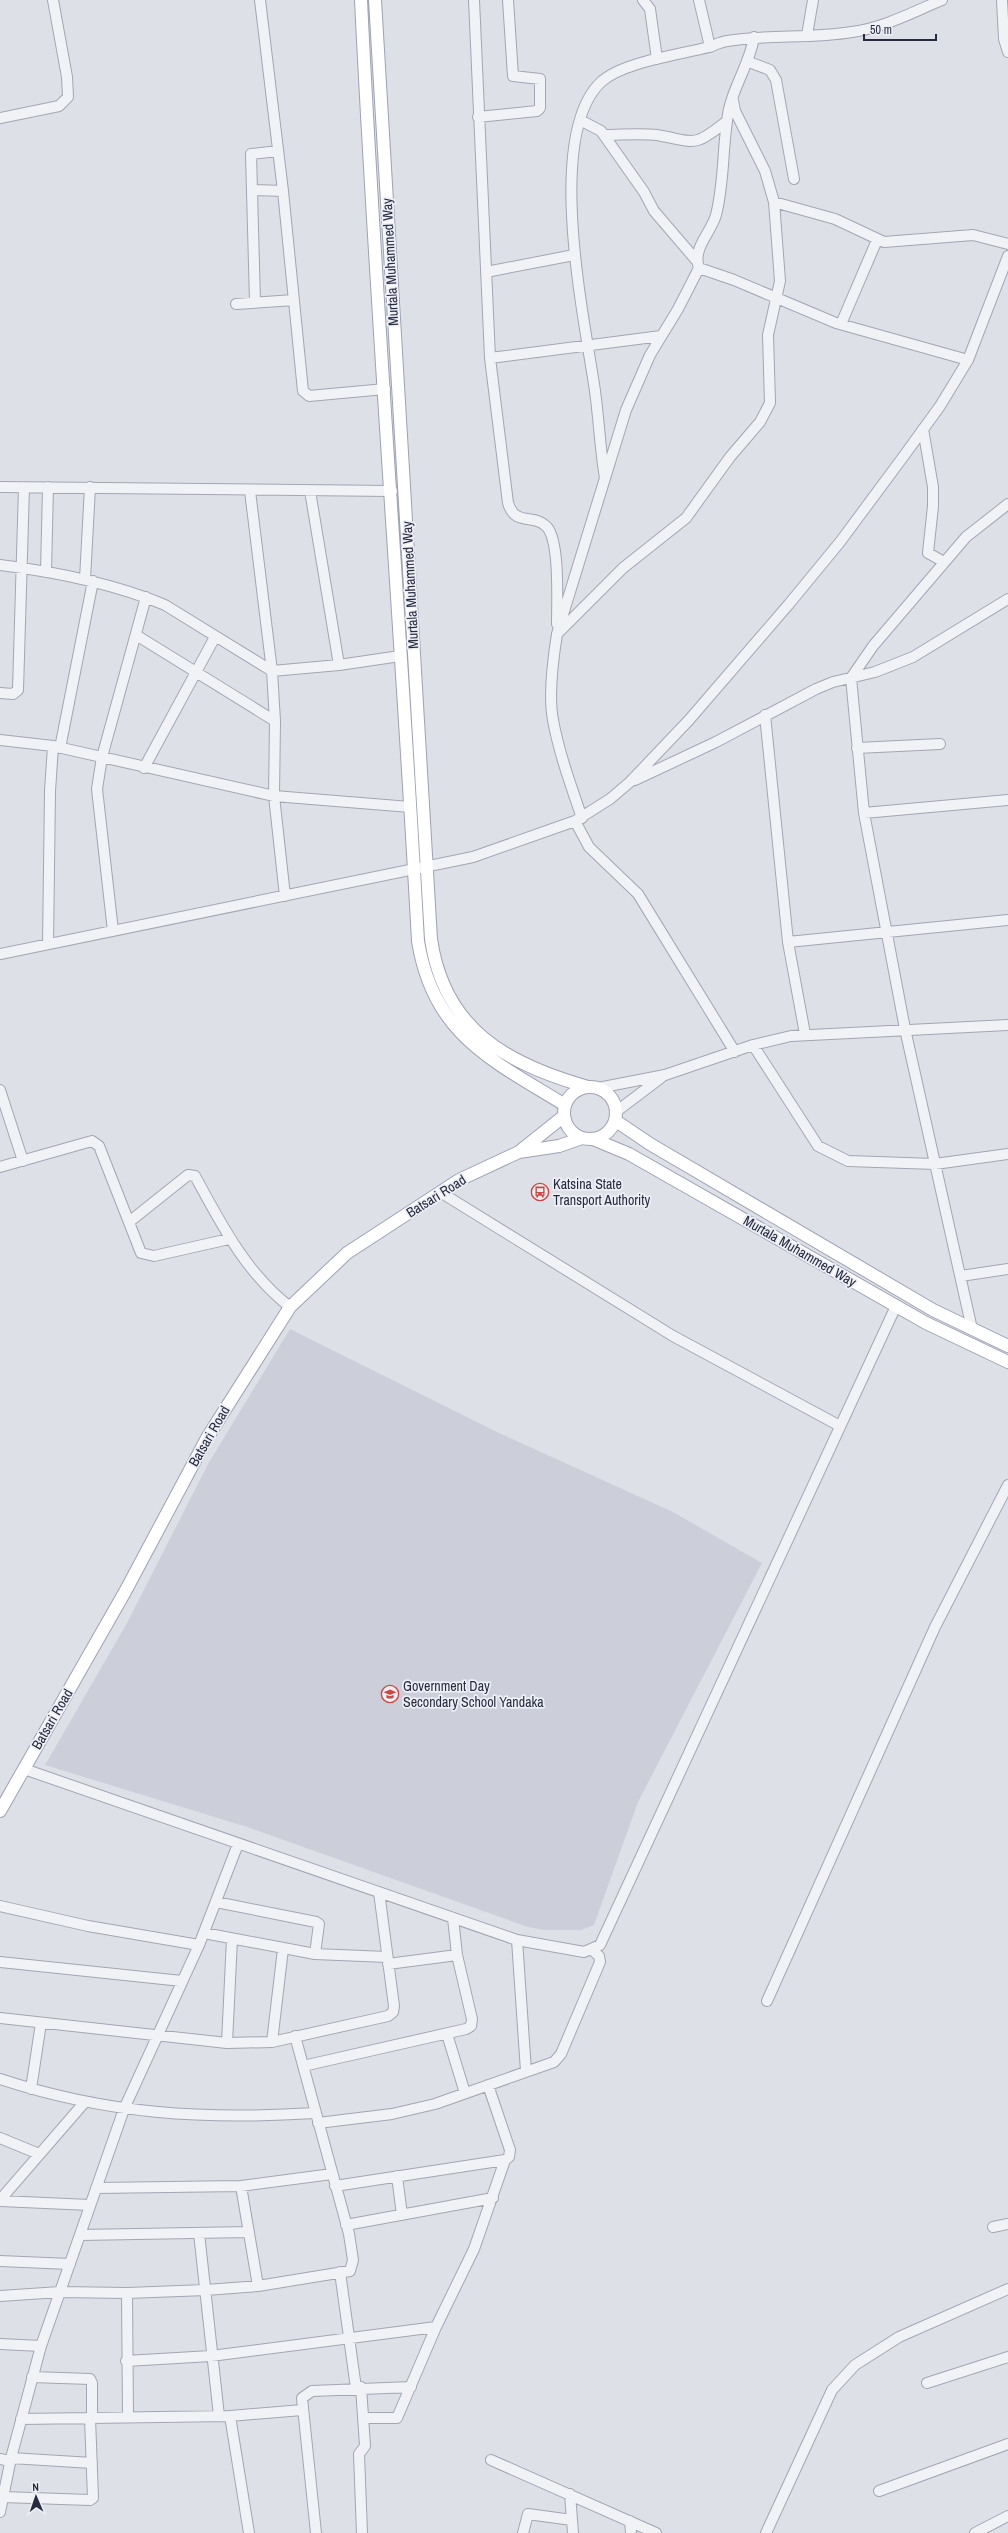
<svg xmlns="http://www.w3.org/2000/svg" width="1008" height="2533" font-family="'Archivo Narrow',sans-serif">
<rect width="100%" height="100%" fill="#dee0e8"/>
<path fill="#cccfda" d="M290 1329 499 1433 673 1512 762 1563 638 1802 594 1925 581 1930H544L528 1927 247 1827 45 1765 127 1623 208 1464Z"/>
<g fill="none" stroke-linecap="round" stroke-linejoin="round">
<defs>
<path id="minor" d="M260 0 283 191 303 391 309 396 385 389
M474 0 490 358 508 503C515 527 534 513 547 527 560 542 557 603 557 624
M643 0 650 9 657 59
M699 0 710 47
M1002 0 1004 39 1008 52
M807 35 813 0
M749 62 770 70 776 80 794 179
M478 117 537 111 540 108V79L513 76 508 0
M0 118 59 106 68 97 67 77 53 0
M580 120 601 131 644 192 654 211 696 260
M604 135C621 135 640 133 657 135 697 142 693 148 727 121
M252 190 283 191
M774 202 835 219 884 242 973 235 1008 244
M699 268 734 280 836 323 968 360
M486 272 574 255
M255 302 251 154 278 151
M236 304 294 300
M841 324 877 240
M490 358 661 336
M923 429 933 487V506L928 553 944 562
M605 478C600 449 599 420 595 391 585 321 544 136 601 82 622 62 679 55 709 47 715 45 720 42 727 41 768 34 811 39 852 32 883 28 913 12 942 0
M0 487 392 491
M250 491 272 671 275 721 274 796 285 896
M310 491 339 665
M0 565C57 572 112 583 165 605L272 671 339 665 400 656
M46 572 48 487
M85 579 90 487
M559 632 623 568 686 518 730 457 760 422 770 403 768 335 780 281 774 202 765 171 735 111 733 100
M136 635 275 721
M0 693 13 694 18 690 24 487
M765 715 788 942 805 1034
M0 740 53 746 274 796 410 807
M60 748 93 581
M857 748 940 744
M144 768 215 637
M635 780 716 742 816 689 833 682 875 672 913 657 1008 599
M864 813 1008 800
M582 818C571 786 559 753 553 720 548 694 553 659 557 634L626 410 650 355 678 309 699 268C692 248 711 233 716 215 725 180 722 143 729 109 735 83 750 63 754 37
M575 821 589 847 638 894 735 1052
M113 931 97 789 102 757 146 597
M788 942 1008 920
M48 944 50 791 53 746
M0 954 473 857 575 821 610 799 630 782 689 720 789 604 840 542 906 453 940 406 968 360 1008 256
M753 1045 818 1146 848 1161 935 1164 1008 1154
M598 1088 665 1075 753 1045 791 1036 1008 1025
M0 1090 23 1161
M617 1111 662 1077
M0 1167 92 1141 99 1146 141 1253 154 1256 229 1239
M440 1192 673 1336 840 1426
M129 1222 188 1175 195 1176C221 1224 246 1273 290 1307
M961 1276 1008 1269
M972 1329 905 1029 864 813 851 678 873 646 966 537 1008 504
M24 1769 517 1940 584 1952 600 1945 896 1306
M216 1902 316 1922 319 1924 315 1954
M0 1906 88 1926 199 1945
M204 1933 315 1954 387 1957
M517 1940 526 2071
M0 1962 182 1981
M388 1964 457 1955
M767 2001 935 1627 1008 1485
M0 2018 227 2043 272 2042 388 2016 393 2012 394 2006 379 1892
M447 2034 465 2093
M272 2042 283 1949
M227 2043 232 1939
M303 2066 466 2029 471 2026 472 2019 457 1955 453 1918
M0 2079C106 2114 204 2120 315 2113
M31 2089 41 2023
M318 2123 392 2114 435 2104 554 2062 561 2054 600 1962 599 1956 592 1950
M0 2138 39 2154
M397 2176 402 2215
M241 2186 258 2286
M335 2186 505 2160
M96 2188 241 2186 332 2174
M0 2200 84 2103
M0 2201 90 2205
M346 2225 493 2198
M993 2227 1008 2224
M199 2233 219 2416
M80 2235 249 2232
M0 2261 70 2264
M340 2272 356 2388
M127 2293 128 2417
M0 2296 60 2292 127 2293 206 2290 258 2286 350 2271 353 2260 349 2234 295 2036
M0 2344 41 2346
M126 2361 211 2356 436 2327
M32 2377 90 2379 92 2383V2417
M927 2383 1008 2357
M361 2387 365 2446 359 2454 362 2533
M230 2416 249 2533
M363 2418H397L436 2327 474 2249 505 2160 509 2157 510 2150 488 2085
M21 2419 230 2416 302 2410
M11 2458 92 2463
M0 2459 10 2461
M491 2460 656 2533
M879 2491 1008 2444
M570 2494 573 2533
M3 2497 90 2500 93 2498 90 2418
M0 2512 11 2458 41 2346 124 2109 199 1945 238 1844
M630 2521 631 2533
M316 2533 302 2398 312 2391 411 2387
M523 2533 528 2514 572 2520
M766 2533 832 2390 855 2365 899 2337 1008 2289
M975 2533 1008 2516"/>
<path id="major" d="M361 0C376 314 401 627 418 941 433 1035 492 1060 565 1105
M375 0 431 939C444 1029 506 1064 588 1087
M564 1113a26 26 0 1 1 52 0a26 26 0 1 1-52 0Z
M616 1121 650 1144 933 1310 1008 1346
M593 1139 629 1154 926 1323 1008 1362
M519 1152 559 1146 582 1138
M0 1811 126 1590 207 1438 290 1307 347 1253 459 1180 519 1152 564 1116"/>
</defs>
<use href="#minor" stroke="#a3a6b2" stroke-width="12"/>
<use href="#major" stroke="#9da2b4" stroke-width="14"/>
<use href="#minor" stroke="#f1f2f6" stroke-width="10"/>
<use href="#major" stroke="#fff" stroke-width="12"/>
</g>
<defs>
<symbol id="bus-ring" viewBox="-11 -11 22 22"><circle r="9.5" fill="#edeff5" stroke="#cf4541" stroke-width="1.5"/><path d="M-5-6H5V4H4V6H2V4H-2V6H-4V4H-5ZM-3.5-4V0h7V-4ZM-3.5 1.2v1.5H-2V1.2ZM2 1.2v1.5H3.5V1.2Z" fill="#cf4541"/></symbol>
<symbol id="school-ring" viewBox="-11 -11 22 22"><circle r="9.5" fill="#edeff5" stroke="#cf4541" stroke-width="1.5"/><path d="M0-5L7-2L0 1L-7-2ZM-4 1L0 2.5L4 1V4Q0 6-4 4Z" fill="#cf4541"/></symbol>
</defs>
<g fill-rule="evenodd">
<use href="#bus-ring" x="530" y="1182" width="20" height="20"/>
<use href="#school-ring" x="380" y="1684" width="20" height="20"/>
</g>
<g text-anchor="middle" dominant-baseline="central" stroke-width="3.5" stroke-linejoin="round" paint-order="stroke">
<g font-size="14" fill="#272b3f" stroke="#edeff5">
<text transform="translate(390 262) rotate(-93)">Murtala Muhammed Way</text>
<text transform="translate(410 585) rotate(-93)">Murtala Muhammed Way</text>
<text transform="translate(436 1196) rotate(-32)">Batsari Road</text>
<text transform="translate(800 1251) rotate(30)">Murtala Muhammed Way</text>
<text transform="translate(209 1436) rotate(-60)">Batsari Road</text>
<text transform="translate(52 1719) rotate(-60)">Batsari Road</text>
</g>
<g font-size="14" fill="#272b3f" stroke="#edeff5" text-anchor="start">
<text x="553" y="1184">Katsina State<tspan x="553" dy="16">Transport Authority</tspan></text>
<text x="403" y="1686">Government Day<tspan x="403" dy="16">Secondary School Yandaka</tspan></text>
</g>
</g>
<g transform="translate(36 2497) rotate(358)" stroke="#edeff5" stroke-width="3" paint-order="stroke">
<path d="M0-3L7 15L0 10L-7 15Z" fill="#272b3f"/>
<text y="-6" font-size="11" font-weight="bold" text-anchor="middle" fill="#272b3f">N</text>
</g>
<path d="M864 34v6h72v-6" fill="none" stroke="#272b3f" stroke-width="2"/>
<text x="870" y="34" font-size="12" fill="#272b3f" stroke="#edeff5" stroke-width="3" paint-order="stroke">50 m</text>
</svg>
